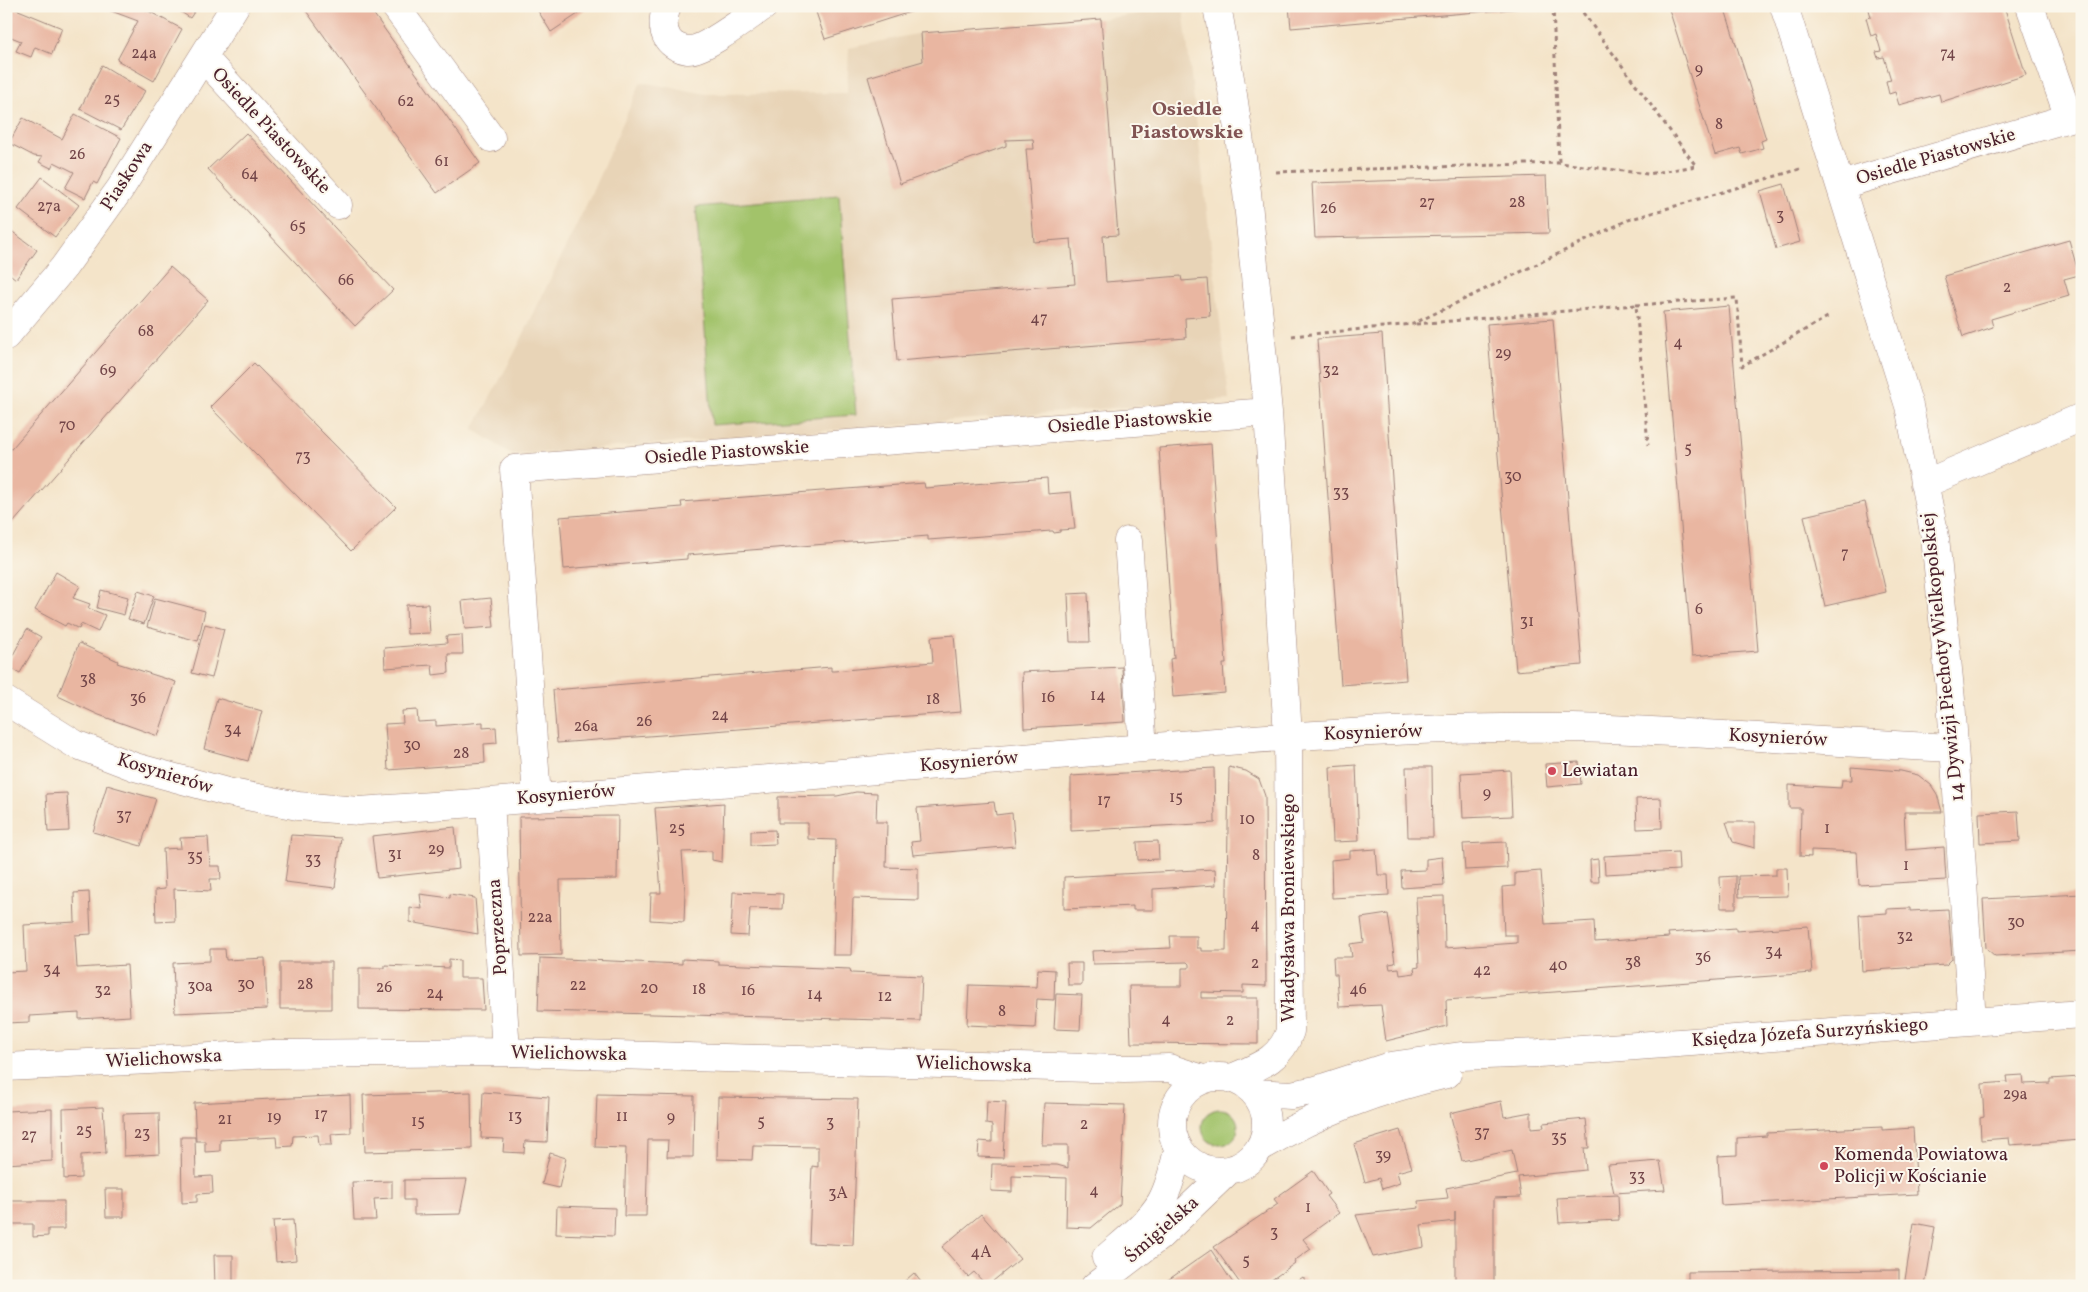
<svg xmlns="http://www.w3.org/2000/svg" width="2088" height="1292" font-family="Vollkorn,serif">
<rect width="100%" height="100%" fill="#fbf7ec"/>
<filter id="ink" filterUnits="userSpaceOnUse"><feTurbulence type="fractalNoise" baseFrequency=".02" numOctaves="2"/><feDisplacementMap in="SourceGraphic" scale="10" xChannelSelector="R" yChannelSelector="G"/><feConvolveMatrix kernelMatrix="1 2 1 2 8 2 1 2 1" color-interpolation-filters="sRGB"/></filter>
<filter id="wash" filterUnits="userSpaceOnUse"><feTurbulence type="fractalNoise" baseFrequency=".0096" numOctaves="4" result="noise"/><feDisplacementMap in="SourceGraphic" scale="20" xChannelSelector="R" yChannelSelector="G"/><feGaussianBlur stdDeviation="1.12" result="paint"/><feColorMatrix in="noise" values="0 0 0 0 0 0 0 0 0 0 0 0 0 0 0 0 0 1.4 0 .05"/><feComposite in="paint" operator="in"/></filter>
<g filter="url(#wash)">
<rect width="100%" height="100%" fill="#f4e4c9"/>
<path fill="#e8d4b7" d="M1183 8 1229 399 513 455 473 429 514 354 588 201 641 82 706 94 847 93 849 48 921 33 1101 19Z"/>
<path fill="#a2c36b" stroke="#76714b" d="M839 195 856 415 712 425 696 207Z
M1202 1127a18 18 0 1 1 36 0a18 18 0 1 1-36 0Z"/>
<g id="blocks">
<path fill="#e9b6a1" d="M98 6H139L182 29 154 81 117 60 138 21Z
M172 6H198L190 18Z
M306 6H368L480 163 437 193 304 8Z
M535 6H590L551 32Z
M823 6H926V7L825 39 815 9Z
M1289 6H1524V8L1291 28Z
M1668 6H1724L1766 139 1761 141 1763 148 1742 154 1740 148 1715 155Z
M1868 6H2004L2026 75 1941 102 1939 94 1899 105 1895 92 1889 94 1886 81 1891 80 1884 57 1878 58 1876 52 1881 51 1876 34 1871 36 1866 18 1871 17Z
M11 7 62 28 52 54 35 47 31 57 16 51 21 41 6 35V18Z
M1101 19 1118 235 1103 236 1106 282 1181 276 1182 281 1207 279 1210 316 1185 318 1186 338 897 361 892 299 1075 284 1071 239 1034 242 1026 149H1034L1033 139 1006 140V146L900 184 868 77 923 61 921 33Z
M102 65 145 91 121 130 80 109Z
M75 114 121 138 97 184 93 182 85 198 65 188 74 172 54 162 51 168 39 162 42 157 34 156 9 143 23 118 62 139Z
M246 133 393 290 355 326 208 169Z
M1546 176 1549 233 1315 238 1312 183Z
M42 177 79 205 55 237 18 209Z
M1784 184 1800 242 1776 249 1760 191Z
M6 227 37 250 16 279 6 271Z
M2069 240 2079 275 2064 279 2069 296 1991 319 1993 327 1963 337 1944 276Z
M170 267 208 300 6 531V455Z
M1729 306 1758 651 1692 656 1663 312Z
M1553 319 1582 665 1516 671 1487 324Z
M1382 334 1406 680 1341 685 1317 339Z
M254 363 396 507 351 551 210 407Z
M1211 444 1226 664H1223L1225 693 1173 697 1170 659 1174 658 1159 448Z
M1047 478 1048 494 1071 492 1075 529 1060 530V532L1054 533 1053 531H1051L928 540V536L687 555V559L564 569 560 517 682 507 681 502 924 483 925 488Z
M1865 502 1886 592 1825 606 1804 516Z
M56 572 80 586 73 598 90 604 88 608 105 615 98 632 81 624 79 629 67 623 65 626 35 610Z
M101 590 128 597 124 615 97 608Z
M138 591 154 596 144 624 128 619Z
M1088 593 1090 642H1070L1068 594Z
M155 598 205 611 198 641 147 627Z
M491 598 494 627 465 629 462 601Z
M428 604 430 633 407 634 406 605Z
M205 624 224 629 212 678 192 673Z
M27 629 41 637 20 673 7 666Z
M462 635 463 654H448L449 673 433 675 432 665 385 668 384 648 447 643 446 636Z
M954 635 961 712 557 743 553 690 831 667V671H834L933 662 931 637Z
M79 643 118 661 117 663 176 682 158 736 99 715 58 696Z
M1122 667 1125 722 1024 728 1022 672Z
M217 698 262 711 248 761 204 749Z
M417 710 418 722 436 721V726L483 722V728L496 727 497 743 484 744 485 763 388 770 385 724 403 723 402 711Z
M1579 762 1581 784 1547 787 1545 764Z
M1356 765 1359 841 1333 842 1330 767Z
M1229 767 1246 771 1259 779 1265 796 1266 986 1243 985V993L1201 992V998H1258V1044L1131 1043 1129 986H1182V968H1189V964L1187 962 1093 964 1092 951 1171 948 1170 936H1197V948H1201V951H1226Z
M1406 767H1432L1433 837H1408Z
M1851 767 1901 771 1918 775 1931 785 1937 794 1942 812H1904L1906 850 1944 847 1946 880 1859 885 1857 852 1811 850V857L1800 856 1801 808H1789V785L1841 788 1842 780H1852Z
M1214 768 1215 823 1071 831V776Z
M1510 770 1512 816 1463 818 1461 773Z
M107 785 156 799 141 846 93 832Z
M856 792 877 793 876 822H887L886 867 918 868V900L853 898 851 955H833L836 840 808 839V823H778V797L837 796Z
M67 793 69 831 48 832 46 794Z
M1661 798 1662 828 1637 829 1636 799Z
M994 802 996 815 1012 813 1015 846 913 855 911 842 920 841 917 808Z
M724 803 722 862 712 860V851L682 852 685 891 684 922 650 920 651 893H661L655 808Z
M2018 811 2020 841 1980 843 1979 813Z
M618 816 617 879 560 880 561 955 521 956 519 817Z
M1726 822H1755V848L1733 842Z
M455 827 459 869 377 878 372 836Z
M775 830 776 844 751 845V831Z
M291 835 341 838 335 888 285 882Z
M208 837 210 866H220L221 879H210L211 891 174 889 175 921 156 922 155 890 165 889 163 849 181 848 180 838Z
M1158 841 1159 859 1138 860 1137 842Z
M1506 842 1507 868 1465 870 1463 844Z
M1376 849 1378 875H1388L1389 895 1332 898 1331 860 1350 858V851Z
M1678 852 1679 870 1605 874 1604 856Z
M1442 857 1444 885 1402 888 1401 871 1426 870V859Z
M1598 859 1599 882H1591L1590 860Z
M1776 868H1787L1788 896 1739 897 1738 876 1776 875Z
M1215 869 1216 885 1153 889V910H1133V906L1064 909V877Z
M1541 871 1545 924 1594 921 1595 942 1669 937 1668 933 1736 928V931L1808 926 1812 973 1446 1000 1447 1026 1386 1041 1381 1005 1339 1007 1337 974H1334L1333 957H1352L1350 944 1364 942 1361 918 1388 914 1395 963 1389 964 1390 969 1399 968 1400 975 1415 973 1414 968 1419 967 1416 897 1444 896 1445 948 1517 943V935H1504L1502 887 1515 886V873Z
M1736 876V908H1721L1720 877Z
M89 892 91 934 75 935 77 968 127 965 130 1016 79 1019V1013L29 1016V1022L6 1023V972L26 971 24 925 75 922 74 893Z
M733 892 783 894 782 909 750 908 748 936 731 935Z
M420 894 450 898V894L475 898 478 934 410 922V907L422 909Z
M2082 894V951L1995 956 1986 948 1983 899Z
M1910 908V911L1948 909 1952 959 1946 965 1862 971 1859 915 1887 913V909Z
M210 949H225L226 960 265 958 267 1009 175 1013 173 963 210 961Z
M540 958 682 964V959L718 961V964L850 969 851 973 922 976 920 1021 538 1011Z
M449 959 460 960V978H482L484 1010 359 1009V968H385V965L449 968Z
M280 962H331V1009H280Z
M1067 963H1082V985H1068Z
M1038 969 1055 970 1054 1000 1037 999 1035 1028 967 1025 969 985 1037 987Z
M1056 994 1082 995 1080 1030 1054 1029Z
M2079 1071H2082V1140L2010 1145 2009 1138 1981 1140 1980 1118 1984 1117 1982 1084 2008 1082 2007 1076 2023 1075 2024 1084 2050 1083V1079L2080 1077Z
M471 1092 472 1149 365 1152 363 1095Z
M483 1092 549 1097 547 1142 525 1141 524 1153 503 1152 504 1139 481 1138Z
M597 1094 694 1096 693 1157H667L668 1140H648L646 1216H624L626 1148 595 1147Z
M350 1095 351 1133 331 1134 332 1145H319L318 1135 293 1136 292 1146 277 1147 276 1137 220 1140V1151L205 1152V1141H196L194 1103Z
M718 1097 858 1099 853 1245 809 1243 812 1166 818 1167V1147L753 1146 752 1160 717 1159Z
M987 1101 1006 1102 1003 1158 978 1157 979 1141 992 1142V1125L986 1124Z
M1501 1101 1504 1117 1531 1112V1128L1544 1127 1543 1123 1586 1119 1589 1148H1584L1586 1170 1518 1177 1521 1197 1494 1198V1286H1455V1211V1221L1421 1225 1424 1247 1373 1257 1356 1215 1419 1208 1418 1201 1448 1198 1446 1188 1517 1174 1512 1150 1462 1161 1450 1113Z
M1044 1103 1125 1105 1120 1204 1091 1228 1066 1227 1067 1178 1012 1176V1192L991 1191 992 1164 1057 1165 1068 1168V1145H1042Z
M103 1107 106 1153 81 1155V1178L64 1179 63 1109Z
M52 1109V1161L6 1164V1111Z
M159 1113 160 1154 124 1156 123 1114Z
M1882 1127V1130L1913 1128 1917 1194 1721 1205 1718 1156 1737 1155V1138L1767 1136V1133Z
M1400 1130 1412 1168 1397 1172 1400 1183 1382 1189 1379 1178 1365 1182 1354 1144Z
M181 1137H195L196 1177 212 1176 213 1193 197 1194V1202L182 1203Z
M550 1153 566 1158 559 1188 542 1184Z
M1660 1161 1665 1190 1614 1193 1608 1165Z
M1313 1171 1329 1194 1326 1196 1339 1213 1303 1239 1311 1249 1294 1261 1295 1263 1263 1286H1242L1214 1247 1278 1204 1274 1199Z
M467 1179 460 1214 414 1215V1200H404V1180Z
M392 1181V1198L374 1199 376 1220H354L352 1182Z
M105 1189H124V1217H106Z
M1618 1195 1619 1220 1559 1223 1557 1198Z
M6 1201H64V1229H48V1236L33 1237V1224H6Z
M557 1206 615 1208 614 1236 556 1234Z
M981 1214 1020 1259 987 1286 974 1272 968 1277 942 1247Z
M293 1220 296 1260 276 1262 273 1221Z
M1914 1223 1935 1227 1925 1286H1904Z
M1211 1250 1235 1286H1159L1181 1271Z
M214 1255H233V1286H215Z
M1899 1270V1286H1688V1272Z
M914 1273 924 1286H899Z
M1303 1277 1309 1286H1290Z"/>
</g>
</g>
<g filter="url(#ink)">
<use href="#blocks" fill-opacity="0" stroke="#9f827a" stroke-width="1"/>
<g fill="none" stroke-linecap="round" stroke-linejoin="round">
<defs>
<path id="minor" d="M395 6 491 138
M667 6C663 17 661 28 668 39 672 45 680 49 688 50 704 51 749 16 764 6
M1217 6 1233 95 1247 192 1268 412 1288 736 1290 1031C1281 1060 1257 1067 1232 1078
M1784 6 1909 406 1935 537 1951 700 1972 1021
M203 57 338 205
M1841 185 2069 118 2030 6
M6 336 64 267 120 189 235 6
M1924 484 2082 417
M1128 541 1143 748
M6 701 75 744 135 767 227 792 298 806 359 811 490 802 1240 740C1363 731 1487 725 1610 729 1725 734 1839 743 1954 748
M537 798 514 469 1268 412
M490 802 506 1052
M6 1067 271 1054 506 1052 1124 1069 1169 1068 1203 1079
M1172 1124a47 47 0 1 1 94 0a47 47 0 1 1-94 0Z
M1256 1093 1291 1095 1316 1090 1390 1066 1461 1056 1539 1053 2082 1014
M1261 1147C1324 1110 1376 1091 1447 1074
M1106 1258C1125 1241 1148 1224 1161 1202 1170 1186 1174 1167 1178 1150
M1095 1286 1159 1237 1228 1171"/>
</defs>
<use href="#minor" stroke="#9f827a" stroke-width="29"/>
<path stroke="#9f827a" stroke-width="3" stroke-dasharray="4 4" stroke-linecap="butt" d="M1553 6 1559 163
M1276 172 1559 163 1648 174 1696 166 1578 6
M1636 305 1737 298 1742 366 1831 315
M1416 324 1636 305 1648 445
M1292 336 1413 324 1628 220 1800 169"/>
<use href="#minor" stroke="#fff" stroke-width="28"/>
</g>
</g>
<g fill="#d1495b" stroke="#fbf7ec" stroke-width="2">
<circle cx="1552" cy="771" r="5"/>
<circle cx="1824" cy="1166" r="5"/>
</g>
<g text-anchor="middle" dominant-baseline="central" stroke-width="4" stroke-linejoin="round" paint-order="stroke">
<g font-size="16" fill="#724548">
<text x="144" y="54">24a</text>
<text x="1948" y="54">74</text>
<text x="1699" y="70">9</text>
<text x="112" y="100">25</text>
<text x="406" y="102">62</text>
<text x="1719" y="125">8</text>
<text x="77" y="155">26</text>
<text x="442" y="162">61</text>
<text x="250" y="175">64</text>
<text x="1427" y="203">27</text>
<text x="1517" y="203">28</text>
<text x="49" y="207">27a</text>
<text x="1328" y="209">26</text>
<text x="1780" y="216">3</text>
<text x="298" y="227">65</text>
<text x="346" y="281">66</text>
<text x="2007" y="288">2</text>
<text x="1039" y="319">47</text>
<text x="146" y="332">68</text>
<text x="1678" y="343">4</text>
<text x="1503" y="354">29</text>
<text x="108" y="371">69</text>
<text x="1331" y="371">32</text>
<text x="67" y="426">70</text>
<text x="1688" y="449">5</text>
<text x="303" y="457">73</text>
<text x="1513" y="477">30</text>
<text x="1341" y="493">33</text>
<text x="1845" y="554">7</text>
<text x="1699" y="610">6</text>
<text x="1527" y="622">31</text>
<text x="88" y="680">38</text>
<text x="1098" y="696">14</text>
<text x="1048" y="698">16</text>
<text x="138" y="699">36</text>
<text x="933" y="700">18</text>
<text x="720" y="716">24</text>
<text x="644" y="722">26</text>
<text x="586" y="727">26a</text>
<text x="233" y="730">34</text>
<text x="412" y="746">30</text>
<text x="461" y="754">28</text>
<text x="1487" y="794">9</text>
<text x="1176" y="798">15</text>
<text x="1104" y="801">17</text>
<text x="124" y="816">37</text>
<text x="1247" y="820">10</text>
<text x="677" y="829">25</text>
<text x="1827" y="829">1</text>
<text x="436" y="850">29</text>
<text x="395" y="855">31</text>
<text x="1256" y="856">8</text>
<text x="195" y="857">35</text>
<text x="313" y="860">33</text>
<text x="1906" y="866">1</text>
<text x="540" y="918">22a</text>
<text x="2016" y="923">30</text>
<text x="1255" y="925">4</text>
<text x="1905" y="937">32</text>
<text x="1774" y="952">34</text>
<text x="1703" y="958">36</text>
<text x="1633" y="963">38</text>
<text x="1255" y="964">2</text>
<text x="1558" y="966">40</text>
<text x="52" y="970">34</text>
<text x="1482" y="971">42</text>
<text x="246" y="985">30</text>
<text x="305" y="985">28</text>
<text x="578" y="986">22</text>
<text x="200" y="987">30a</text>
<text x="384" y="988">26</text>
<text x="649" y="989">20</text>
<text x="699" y="990">18</text>
<text x="1358" y="990">46</text>
<text x="103" y="991">32</text>
<text x="748" y="991">16</text>
<text x="435" y="994">24</text>
<text x="815" y="995">14</text>
<text x="885" y="997">12</text>
<text x="1002" y="1012">8</text>
<text x="1166" y="1020">4</text>
<text x="1230" y="1021">2</text>
<text x="2015" y="1095">29a</text>
<text x="321" y="1115">17</text>
<text x="515" y="1117">13</text>
<text x="622" y="1117">11</text>
<text x="274" y="1118">19</text>
<text x="671" y="1118">9</text>
<text x="225" y="1120">21</text>
<text x="418" y="1122">15</text>
<text x="761" y="1122">5</text>
<text x="830" y="1123">3</text>
<text x="1084" y="1125">2</text>
<text x="84" y="1131">25</text>
<text x="1482" y="1133">37</text>
<text x="142" y="1134">23</text>
<text x="29" y="1136">27</text>
<text x="1559" y="1138">35</text>
<text x="1383" y="1156">39</text>
<text x="1637" y="1177">33</text>
<text x="1094" y="1191">4</text>
<text x="838" y="1194">3A</text>
<text x="1308" y="1208">1</text>
<text x="1274" y="1233">3</text>
<text x="981" y="1253">4A</text>
<text x="1246" y="1261">5</text>
</g>
<g font-size="19" fill="#4a1f2b" stroke="#fbf7ec">
<text transform="translate(271 131) rotate(47)">Osiedle Piastowskie</text>
<text transform="translate(1936 157) rotate(-16)">Osiedle Piastowskie</text>
<text transform="translate(127 176) rotate(-57)">Piaskowa</text>
<text transform="translate(1130 422) rotate(-4)">Osiedle Piastowskie</text>
<text transform="translate(727 453) rotate(-4)">Osiedle Piastowskie</text>
<text transform="translate(1943 657) rotate(-96)">14 Dywizji Piechoty Wielkopolskiej</text>
<text transform="translate(1373 733) rotate(-2)">Kosynierów</text>
<text transform="translate(1778 738) rotate(3)">Kosynierów</text>
<text transform="translate(969 762) rotate(-5)">Kosynierów</text>
<text transform="translate(165 774) rotate(17)">Kosynierów</text>
<text transform="translate(566 795) rotate(-5)">Kosynierów</text>
<text transform="translate(1289 908) rotate(-90)">Władysława Broniewskiego</text>
<text transform="translate(498 927) rotate(-94)">Poprzeczna</text>
<text transform="translate(1810 1033) rotate(-4)">Księdza Józefa Surzyńskiego</text>
<text transform="translate(569 1054) rotate(1)">Wielichowska</text>
<text transform="translate(164 1059) rotate(-3)">Wielichowska</text>
<text transform="translate(974 1065) rotate(2)">Wielichowska</text>
<text transform="translate(1162 1230) rotate(-41)">Śmigielska</text>
</g>
<g font-size="19" fill="#4a1f2b" stroke="#fbf7ec" text-anchor="start">
<text x="1562" y="771">Lewiatan</text>
<text x="1834" y="1155">Komenda Powiatowa<tspan x="1834" dy="22">Policji w Kościanie</tspan></text>
</g>
<g font-size="20" font-weight="bold" fill="#825454" stroke="#fbf7ec">
<text x="1187" y="110">Osiedle<tspan x="1187" dy="23">Piastowskie</tspan></text>
</g>
</g>
<rect width="2088" height="1292" fill="none" stroke="#fbf7ec" stroke-width="25"/>
</svg>
